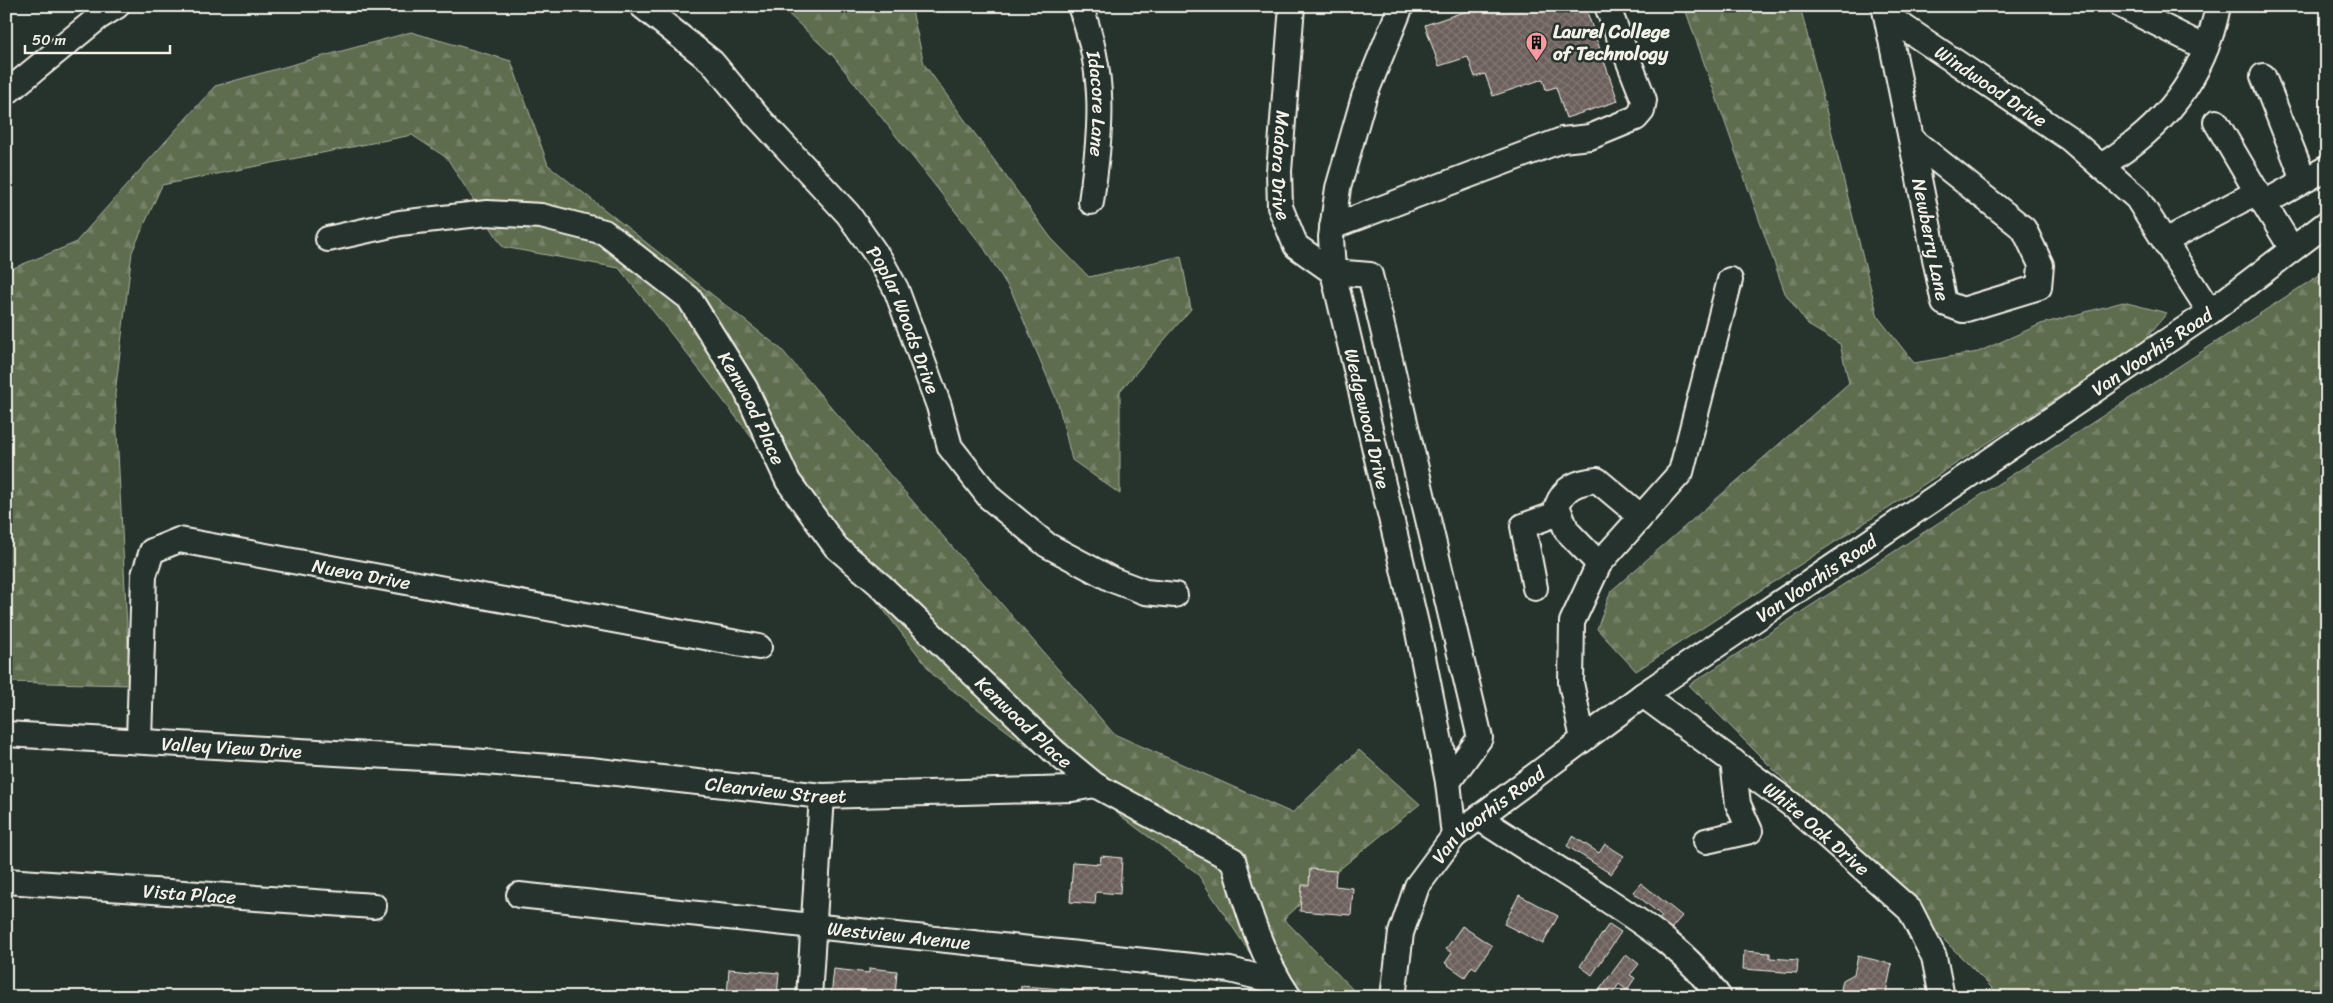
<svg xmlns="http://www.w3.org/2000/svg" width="2333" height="1003" font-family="Sriracha,sans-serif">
<defs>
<pattern id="forest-firs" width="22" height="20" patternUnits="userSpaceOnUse" patternTransform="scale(1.25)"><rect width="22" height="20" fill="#5e6d4f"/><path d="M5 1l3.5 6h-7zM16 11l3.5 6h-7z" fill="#768268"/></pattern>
<pattern id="building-cross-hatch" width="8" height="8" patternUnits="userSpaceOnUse" patternTransform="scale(1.25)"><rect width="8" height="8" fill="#6c605b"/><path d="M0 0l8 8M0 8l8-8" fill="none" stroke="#827773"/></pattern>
</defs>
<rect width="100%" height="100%" fill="#26332d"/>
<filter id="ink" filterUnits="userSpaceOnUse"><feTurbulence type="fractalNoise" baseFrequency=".02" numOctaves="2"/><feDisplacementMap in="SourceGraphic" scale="10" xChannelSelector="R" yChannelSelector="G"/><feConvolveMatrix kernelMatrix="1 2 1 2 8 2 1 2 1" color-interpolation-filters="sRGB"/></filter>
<g filter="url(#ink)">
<path fill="url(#forest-firs)" stroke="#a9af9c" d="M780 6H911L924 64 1051 238 1089 277 1181 256 1191 309 1120 391V494L1072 460 1058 403 1013 295 984 248 834 57Z
M1684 6H1800L1878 317 1914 363 1978 352 2041 324 2123 302 2167 313 2142 343 1636 671 1597 629 1611 591 1849 383 1840 344 1808 325 1785 293Z
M411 32 511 61 548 165 781 349 1114 734 1292 813 1359 750 1420 804 1330 877 1284 919 1360 997H1279L1197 873 935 677 706 378 619 268 503 247 447 158 412 135 162 185 132 252 115 394 130 685 6 682V271L75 243 215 86Z
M2327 270V997H2264L2262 992 2256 997H2001L1689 685Z"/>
<path fill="url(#building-cross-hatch)" stroke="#f4f1e8" d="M1481 6H1582L1583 10 1586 9 1618 101 1566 118 1556 87 1546 90 1543 79 1493 96 1485 74 1475 77 1468 57 1439 66 1425 25Z
M1573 836 1599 853 1605 844 1624 856 1611 874 1567 846Z
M1101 856 1122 858 1120 894 1096 892 1095 904 1070 902 1073 862 1100 864Z
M1310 869 1336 871 1335 886 1353 888 1351 915 1300 911 1302 885H1309Z
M1641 883 1682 916 1670 930 1658 921 1662 916 1633 892Z
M1519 895 1558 916 1543 944 1504 924Z
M1609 924 1621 932 1592 975 1580 966Z
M1462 926 1492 946 1476 969 1472 966 1465 977 1445 963 1452 953 1446 949Z
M1744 951 1770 953V958L1798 960 1797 973 1743 969Z
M1626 954 1639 964 1630 975 1635 978 1627 990 1619 984 1610 997H1594Z
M1858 956 1892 964 1885 997H1842L1840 994 1843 980 1854 974Z
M869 968 897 971 895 997H831L834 969 869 973Z
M729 969 779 973 777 997H727Z
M1021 986 1092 991V997H1020Z
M1756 991 1802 995V997H1740L1741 993 1755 994Z"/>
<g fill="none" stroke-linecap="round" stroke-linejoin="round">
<defs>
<g id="minor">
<path id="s1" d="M642 6 712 62 756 115 848 214 881 261 896 289 939 406 950 447 990 498 1047 545 1113 580 1145 592 1175 595"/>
<path id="s2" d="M1080 6C1107 77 1101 129 1091 202"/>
<path id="s3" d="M1292 6 1279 171 1280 207 1296 246 1333 272 1370 275 1480 738 1448 782"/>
<path id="s4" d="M1401 6 1364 97 1338 188 1331 237 1333 272 1418 632 1448 782 1454 836"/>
<path id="s5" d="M1884 6 1886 15 2070 139 2137 198 2210 312"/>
<path d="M2122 6 2206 48"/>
<path id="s6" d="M1886 15 1944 303 1963 310 2039 287 2041 265 2024 229 1911 139"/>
<path d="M2263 76 2304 180"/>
<path d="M6 93 99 17 117 6"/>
<path d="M2216 122 2257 192"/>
<path d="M2101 166C2163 128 2204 79 2218 6"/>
<path d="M2264 203 2327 168"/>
<path d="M1332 227 1562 140 1590 137 1636 118 1642 111 1644 100 1607 6"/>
<path id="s7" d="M328 239 400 223 487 213 541 216 604 232 689 298 745 388 788 481 836 547 879 584 1055 752 1095 785 1233 860C1247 907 1261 956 1289 997"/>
<path d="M2165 241 2257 192 2292 249"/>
<path d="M1599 564 1567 531 1557 506C1564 487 1577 482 1597 480L1640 516"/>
<path d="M1535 588 1523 526 1559 513"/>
<path id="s8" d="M1643 695 1792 805 1910 910 1934 957 1942 997"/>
<path id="s9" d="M6 734 458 760 590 770 822 796 1072 789 1095 785"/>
<path d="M1583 739 1571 683 1572 622 1599 564 1681 472 1730 280"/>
<path id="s10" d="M139 740 144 575 152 551 179 540 759 647"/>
<path d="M1479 818C1516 842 1552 865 1589 888 1636 919 1687 949 1719 997"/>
<path d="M1706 841 1750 831 1738 804 1733 761"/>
<path id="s11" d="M6 881 374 906"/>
<path id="s12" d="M519 895 1230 970 1279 982"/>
<path d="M809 997 822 796"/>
<path id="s13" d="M1393 997 1401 933 1417 886 1454 836 1643 695 2210 312 2327 223"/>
</g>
</defs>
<use href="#minor" stroke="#f4f1e8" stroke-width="28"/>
<use href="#minor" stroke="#26332d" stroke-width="24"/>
</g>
</g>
<defs>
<symbol id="building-pin" viewBox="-11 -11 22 30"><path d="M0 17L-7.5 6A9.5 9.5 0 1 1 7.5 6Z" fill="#ff9aa2" stroke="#26332d"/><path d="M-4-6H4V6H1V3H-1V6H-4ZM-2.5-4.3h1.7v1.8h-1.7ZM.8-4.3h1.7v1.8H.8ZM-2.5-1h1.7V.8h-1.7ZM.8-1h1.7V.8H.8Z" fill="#111"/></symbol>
</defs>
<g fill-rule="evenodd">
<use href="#building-pin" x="1524" y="30" width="25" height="34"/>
</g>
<g text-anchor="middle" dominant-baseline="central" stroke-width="5" stroke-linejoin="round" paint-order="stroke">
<g font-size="19" font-weight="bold" fill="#f4f1e8" stroke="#26332d" text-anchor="start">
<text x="1553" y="31">Laurel College<tspan x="1553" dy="22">of Technology</tspan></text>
</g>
<g font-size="19" fill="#f4f1e8" stroke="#26332d">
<text stroke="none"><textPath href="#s5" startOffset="136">Windwood Drive</textPath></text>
<text stroke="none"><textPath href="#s2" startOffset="100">Idacore Lane</textPath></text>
<text stroke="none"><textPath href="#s3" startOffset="160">Madora Drive</textPath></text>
<text stroke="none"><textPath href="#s6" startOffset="229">Newberry Lane</textPath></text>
<text stroke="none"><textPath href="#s1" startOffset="414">Poplar Woods Drive</textPath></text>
<text stroke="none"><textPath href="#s13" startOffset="1026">Van Voorhis Road</textPath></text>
<text stroke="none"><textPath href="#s7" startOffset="515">Kenwood Place</textPath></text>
<text stroke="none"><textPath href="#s4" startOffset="428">Wedgewood Drive</textPath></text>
<text stroke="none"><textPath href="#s10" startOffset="405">Nueva Drive</textPath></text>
<text stroke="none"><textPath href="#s13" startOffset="621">Van Voorhis Road</textPath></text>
<text stroke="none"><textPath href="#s7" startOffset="935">Kenwood Place</textPath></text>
<text stroke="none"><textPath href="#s9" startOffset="226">Valley View Drive</textPath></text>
<text stroke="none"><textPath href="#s9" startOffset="772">Clearview Street</textPath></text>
<text stroke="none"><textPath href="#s13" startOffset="216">Van Voorhis Road</textPath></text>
<text stroke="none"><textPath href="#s8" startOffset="219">White Oak Drive</textPath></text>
<text stroke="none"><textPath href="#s11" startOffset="184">Vista Place</textPath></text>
<text stroke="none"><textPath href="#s12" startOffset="382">Westview Avenue</textPath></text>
</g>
</g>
<rect width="2333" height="1003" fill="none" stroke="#26332d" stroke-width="25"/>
<rect x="12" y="12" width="2308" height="978" fill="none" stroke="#f4f1e8" stroke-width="2" filter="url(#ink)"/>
<path d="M25 45v8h145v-8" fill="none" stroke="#f4f1e8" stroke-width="2.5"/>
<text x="32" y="45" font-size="15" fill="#f4f1e8" stroke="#26332d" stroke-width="4" paint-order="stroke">50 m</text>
</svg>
